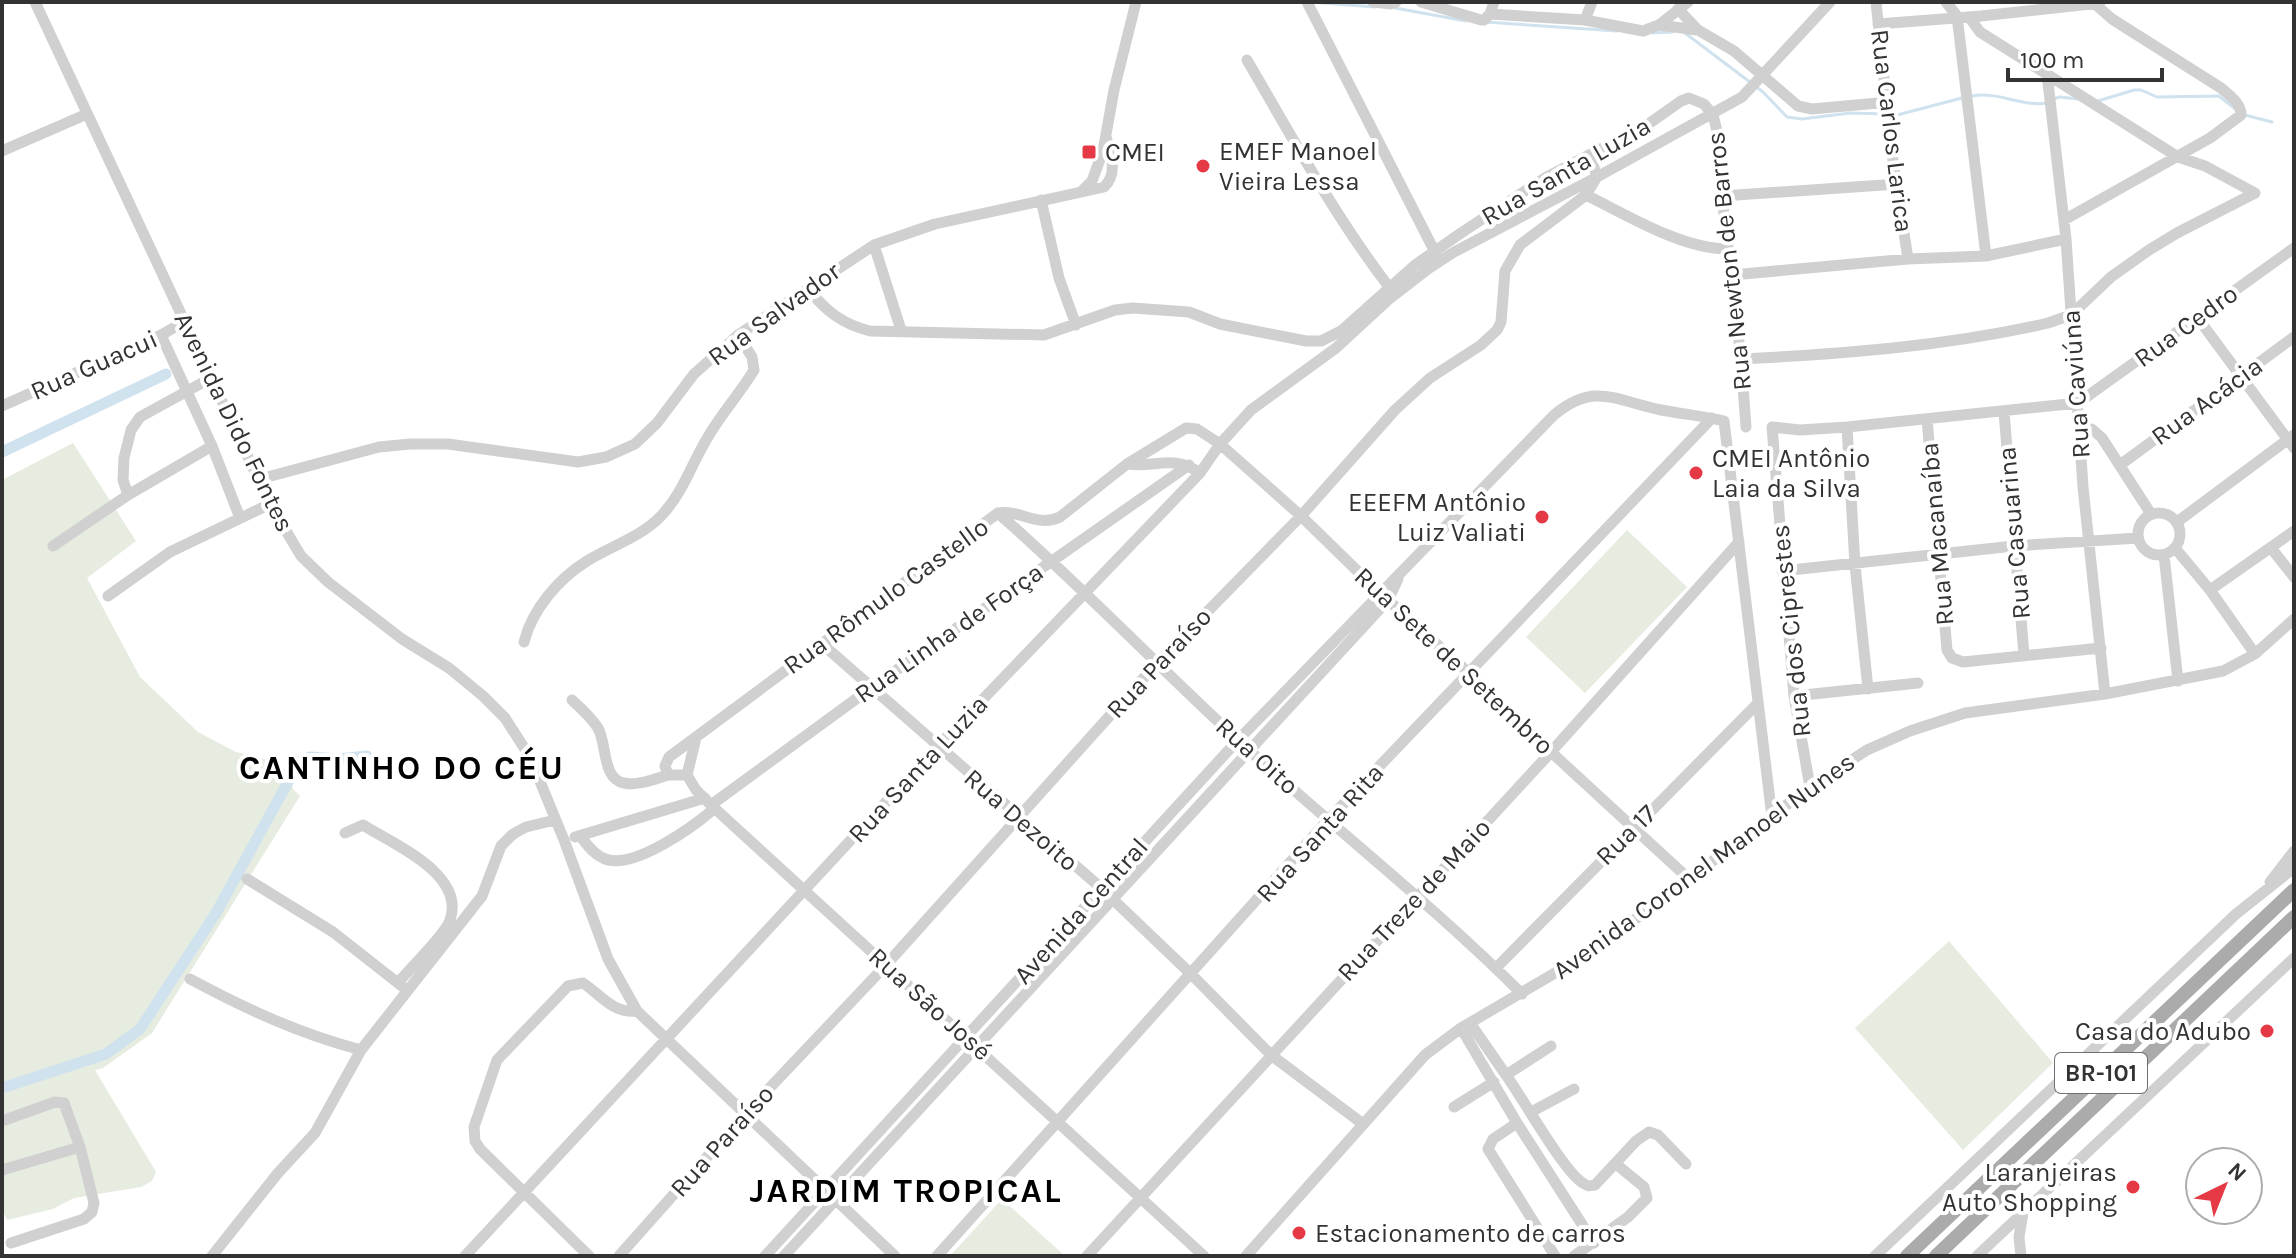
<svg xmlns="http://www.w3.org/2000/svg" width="2296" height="1258" font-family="Karla,sans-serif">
<rect width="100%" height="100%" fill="#fff"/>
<path fill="#e6ecdf" d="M73 443 136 541 87 578 140 677 198 732 236 752 272 761 288 771 293 789 300 796 152 1033 103 1068 95 1070 156 1172 152 1181 141 1187 74 1198 53 1209 7 1220 2 1209V480Z
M1627 530 1687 587 1585 693 1526 637Z
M1949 941 2053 1063 1963 1150 1855 1028Z
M1002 1199 1065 1256H950Z"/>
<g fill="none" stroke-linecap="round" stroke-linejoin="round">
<path stroke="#cfe2ee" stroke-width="3" d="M1292 2H1303
M1311 2 1375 7
M1395 8 1466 21
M1485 22 1617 31
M1653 33 1673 32
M1685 33 1763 92 1787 117 1802 119 1850 113 1886 114
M1972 96C1998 91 2022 107 2046 103
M2053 99 2060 97 2077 99
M2098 101 2134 90H2141L2157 97 2219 96 2234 108
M1897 115 1962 98
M2245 115 2272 122"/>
<path stroke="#cfe2ee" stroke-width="11" d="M2 452 166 374
M2 1088 106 1054 140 1029 216 913 299 762 310 757 338 759 367 756"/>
<path stroke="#d0d0d0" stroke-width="11" d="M35 2 270 504 301 556 328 582 402 639 449 668 483 696 505 718 530 757 564 840 608 959 637 1011 895 1256
M1307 2 1436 254
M1373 2 1391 4 1396 2
M1421 2 1481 20H1484L1490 14 1585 20 1643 31 1659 25 1688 2
M1876 2 1892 154 1908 259
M1946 2 1957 16 1986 256
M1678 9 1698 30 1734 51 1798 106 1812 109 1889 102
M1490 14 1494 2
M1969 17 1980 32 2178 157 2205 166 2255 193
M1585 20 1592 2
M1878 24 1981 16 2100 3
M1659 25 1697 30
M1247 60C1292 137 1334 215 1389 287
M2047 74 2066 239 2083 487 2105 694
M2 151 87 114
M1082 191 1092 181 1103 151 1114 90 1136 2
M1586 195C1627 215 1682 249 1727 249
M1722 196 1898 184
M1041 200 1059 278 1076 325
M2064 220 2210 138 2241 115C2241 103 2229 95 2221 88L2112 19 2095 4
M874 245 901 330
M1732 275 1908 259 1986 256 2066 239
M808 289C826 311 842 324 870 331L1044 335 1115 310 1133 308 1189 312 1220 324 1306 341H1321L1341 331 1415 265 1461 233 1545 178 1647 125 1681 101 1689 98 1704 104 1713 115 1721 147 1722 196 1741 359 1746 427
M2197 317 2294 448
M161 335 212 446 240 518
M1741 359C1843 354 1948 346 2048 323L2071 315 2111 277 2149 250 2177 233 2255 193
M2 406 161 335 184 322
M2004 412 2024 655
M1927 419 1947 650 1952 658 1963 662 2101 648
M2080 425 2093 430 2102 438 2151 514
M1847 427 1855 565 1868 689
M1127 464 1186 428 1197 429 1220 444 1301 516 1379 592 1469 673 1551 752 1689 879
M2120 465 2294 337
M1200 473C1173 454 1156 468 1127 464L1060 517C1037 528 1020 509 998 513L669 757 665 766 668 775H687L696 790 711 805 1204 1256
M260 479 379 447 410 444H448L578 462 606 457 635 444 657 423 694 374 738 335 874 245 935 224 1104 187C1119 173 1110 153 1106 136
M128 495 123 480 124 458 131 430 140 417 211 378
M2138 534a21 21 0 1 1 42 0a21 21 0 1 1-42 0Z
M998 513C1085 589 1164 673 1250 751 1340 833 1436 908 1522 994
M2177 522 2294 435
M53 546 128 495 212 446
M2175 548 2210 590 2255 654
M2271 548 2294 577
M2164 555 2178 681
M1782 571 2014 546 2138 538
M2210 590 2294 531
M108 596 170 552 270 504
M524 642C532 610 558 579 587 561 611 546 641 537 661 516 682 494 690 468 705 442 719 416 739 395 754 370L752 357 738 335
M821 643 1101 888 1192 975 1271 1055 1363 1124
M1794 696 1918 683
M572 700C582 709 591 717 598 728 607 744 602 779 624 783 638 786 655 779 668 775
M687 775 696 738
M1810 787 1794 696 1772 427 1800 430 1847 427 2078 403 2294 248
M711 805 871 688 1189 465
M345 833 363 825C393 844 466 874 450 920 446 934 409 969 398 983
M580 836C587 844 593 854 603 858 631 872 693 827 715 808
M575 837 705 798
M247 879 333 932 403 987
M2270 882 2294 851
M1496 968 1758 703
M190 979C246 1009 300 1034 361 1050
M1470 1023 1506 1075
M1461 1028 1517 1123 1594 1243
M1551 1046 1506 1075C1522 1097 1564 1172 1583 1183 1589 1187 1589 1186 1595 1185L1636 1141 1649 1132 1658 1135 1686 1164
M1454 1107 1494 1082
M1531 1112 1574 1089
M2 1121 55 1102 64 1103 80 1147 94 1203 92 1212 84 1219 11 1243
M1517 1123 1493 1139 1488 1149 1555 1256
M2 1170 80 1147
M212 1256 278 1173 315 1133 361 1050 482 896 501 846 513 834 526 827 555 820
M465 1256 937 747 1200 473 1220 444 1251 410 1336 348 1388 300 1428 269 1454 252 1597 177 1590 155
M589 1256 480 1149 475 1141 474 1127 497 1060 568 986 583 983C601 995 613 1014 637 1011
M619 1256 746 1113 886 965 1158 662 1301 516 1395 410 1430 378 1481 345 1497 330 1501 322 1505 271 1520 245 1586 195 1597 177 1742 97 1830 2
M765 1256 1238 740 1554 415C1595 381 1616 401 1661 410 1682 414 1703 416 1724 421L1772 817
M784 1256 1388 600 1398 579
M937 1256 1328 820 1712 418
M1087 1256 1551 752 1739 542
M1246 1256 1425 1055 1461 1028 1579 959 1651 908 1810 787 1867 750 1910 731 1965 713 2105 694 2223 671 2255 654 2294 619
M1574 1256 1628 1217 1647 1198 1644 1187 1616 1164
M1875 1256 2236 914 2294 868
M1977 1256 2294 958
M2021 1256 2019 1237 2023 1213"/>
<path stroke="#ababab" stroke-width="14" d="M1907 1256 2294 890
M1936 1256 2294 917"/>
</g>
<g fill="#e63946" stroke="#fff" stroke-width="3">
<rect x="1081" y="144" width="16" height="16" rx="4"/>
<circle cx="1203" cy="166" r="8"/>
<circle cx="1696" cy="473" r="8"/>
<circle cx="1542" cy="517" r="8"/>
<circle cx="2267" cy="1031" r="8"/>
<circle cx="2133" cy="1187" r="8"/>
<circle cx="1299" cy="1233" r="8"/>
</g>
<g text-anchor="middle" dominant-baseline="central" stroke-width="8" stroke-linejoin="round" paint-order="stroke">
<rect fill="#fff" stroke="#707070" stroke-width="2" x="2055" y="1053" width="92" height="40" rx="6"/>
<g font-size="24" font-weight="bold" fill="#333">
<text x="2101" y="1073">BR-101</text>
</g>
<g font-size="26" fill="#333" stroke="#fff">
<text transform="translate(1892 131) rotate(83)">Rua Carlos Larica</text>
<text transform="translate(1566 171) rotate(-30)">Rua Santa Luzia</text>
<text transform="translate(1729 261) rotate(-96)">Rua Newton de Barros</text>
<text transform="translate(774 314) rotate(-36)">Rua Salvador</text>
<text transform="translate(2186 326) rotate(-36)">Rua Cedro</text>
<text transform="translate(94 365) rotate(-24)">Rua Guacui</text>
<text transform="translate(2076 384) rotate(-94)">Rua Caviúna</text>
<text transform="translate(2207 401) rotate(-36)">Rua Acácia</text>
<text transform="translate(234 422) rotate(64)">Avenida Dido Fontes</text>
<text transform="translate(2014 533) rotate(-95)">Rua Casuarina</text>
<text transform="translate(1937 534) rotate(-95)">Rua Macanaíba</text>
<text transform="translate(886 596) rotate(-36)">Rua Rômulo Castello</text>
<text transform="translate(1791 631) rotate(-96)">Rua dos Ciprestes</text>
<text transform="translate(949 633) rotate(-35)">Rua Linha de Força</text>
<text transform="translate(1454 661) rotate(43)">Rua Sete de Setembro</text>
<text transform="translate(1159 663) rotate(-47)">Rua Paraíso</text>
<text transform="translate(1257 756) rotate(42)">Rua Oito</text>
<text transform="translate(918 769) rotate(-47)">Rua Santa Luzia</text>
<text transform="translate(1021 820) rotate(41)">Rua Dezoito</text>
<text transform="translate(1320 833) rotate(-48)">Rua Santa Rita</text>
<text transform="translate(1626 835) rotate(-45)">Rua 17</text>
<text transform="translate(1704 866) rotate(-36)">Avenida Coronel Manoel Nunes</text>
<text transform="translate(1414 900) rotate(-47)">Rua Treze de Maio</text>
<text transform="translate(1081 911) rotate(-48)">Avenida Central</text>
<text transform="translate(930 1004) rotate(42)">Rua São José</text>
<text transform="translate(722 1141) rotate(-48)">Rua Paraíso</text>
</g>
<g font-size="26" fill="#333" stroke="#fff" text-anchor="start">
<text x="1219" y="151">EMEF Manoel<tspan x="1219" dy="30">Vieira Lessa</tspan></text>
<text x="1105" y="152">CMEI</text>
<text x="1712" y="458">CMEI Antônio<tspan x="1712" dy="30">Laia da Silva</tspan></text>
<text x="1526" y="502" text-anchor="end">EEEFM Antônio<tspan x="1526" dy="30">Luiz Valiati</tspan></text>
<text x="2251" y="1031" text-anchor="end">Casa do Adubo</text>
<text x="2117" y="1172" text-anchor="end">Laranjeiras<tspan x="2117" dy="30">Auto Shopping</tspan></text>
<text x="1315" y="1233">Estacionamento de carros</text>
</g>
<g font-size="34" font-weight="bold" letter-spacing="2" fill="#000" stroke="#fff">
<text x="402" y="768">CANTINHO DO CÉU</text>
<text x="906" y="1191">JARDIM TROPICAL</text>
</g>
</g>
<rect width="2296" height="1258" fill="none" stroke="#333333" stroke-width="8"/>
<g transform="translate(2224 1186) rotate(43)"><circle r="38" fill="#ffffff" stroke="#adadad" stroke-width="2"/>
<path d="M0-6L14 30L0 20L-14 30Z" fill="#e63946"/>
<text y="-12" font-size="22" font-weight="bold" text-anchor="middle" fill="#333333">N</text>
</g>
<path d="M2008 68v12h154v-12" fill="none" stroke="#333333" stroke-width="4"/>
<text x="2020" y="68" font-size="24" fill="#333333" stroke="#ffffff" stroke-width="6" paint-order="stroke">100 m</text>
</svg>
